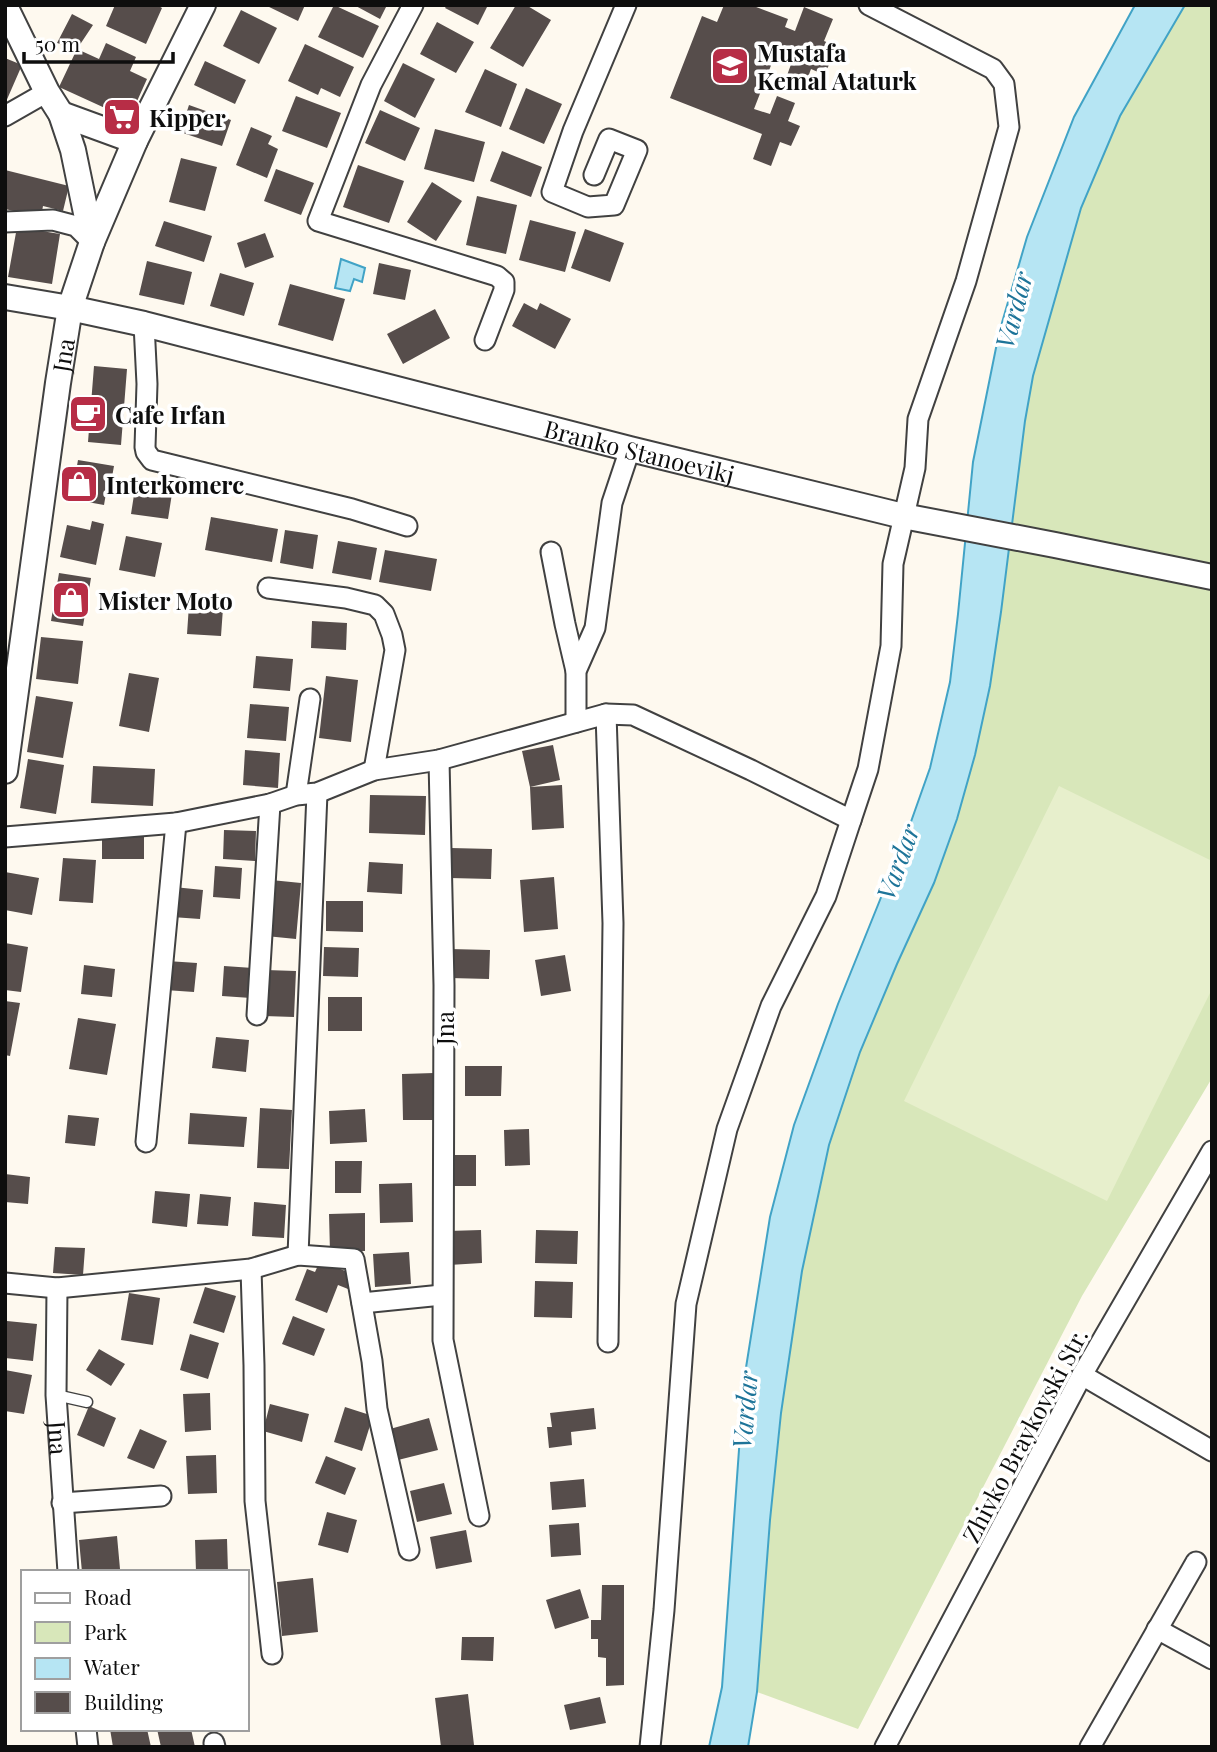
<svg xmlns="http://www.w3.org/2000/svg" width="1217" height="1752" font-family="'Playfair Display',serif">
<rect width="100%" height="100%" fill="#fef9ef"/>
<path fill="#d8e7ba" d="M1185 5H1212V1078L1082 1296 858 1729 757 1692 770 1520 781 1413 802 1271 829 1145 860 1052 897 964 934 883 1001 612 1025 421 1033 376 1081 208 1120 116Z"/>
<path fill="#e7efcc" d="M1059 786 1212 861V989L1107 1201 904 1101Z"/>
<path fill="#b6e5f3" stroke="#41a3c6" stroke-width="2" d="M1135 5H1185L1120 116 1081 208 1033 376 1025 421 1001 612 990 686 975 755 957 819 934 883 897 964 860 1052 829 1145 802 1271 781 1413 770 1520 757 1692 748 1747H709L722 1687 744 1380 770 1217 794 1125 838 1004 907 833 930 768 950 682 958 614 973 462 999 333 1027 237 1074 117Z
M341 259 365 268 362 282 354 279 350 291 335 288Z"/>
<path fill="#564d4b" d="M115 5H157L162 8 146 44 106 26Z
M265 5H305L298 21Z
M334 5 379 26 363 58 318 37Z
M354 5H387L380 19Z
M447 5H488L478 25 445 8Z
M516 5H526L551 20 523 67 490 48Z
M724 5H751L788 19 785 27 795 31 804 7 833 19 824 41 836 46 825 75 811 69 804 88 785 81 794 56 777 50 754 109 770 114 777 96 795 103 788 121 800 126 791 146 780 142 771 166 753 159 762 134 670 98 702 16 717 22Z
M241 10 277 28 259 64 223 46Z
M72 14 93 25 77 49 57 43Z
M437 22 474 42 456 73 420 54Z
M106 43 136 57 130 71 147 79 129 119 59 87 77 49 99 59Z
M305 44 354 67 340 97 321 88 318 95 288 81Z
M5 58 22 65 5 104Z
M205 61 246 80 235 104 194 85Z
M403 63 435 79 415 118 384 101Z
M485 69 517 84 501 127 465 112Z
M526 88 562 104 544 144 509 129Z
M296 96 341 113 327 148 282 131Z
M189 105 231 120 222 146 180 132Z
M380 110 420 128 405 161 365 143Z
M251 127 272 136 268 144 278 149 267 178 236 165Z
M435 129 485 142 474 182 424 169Z
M502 151 542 167 531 197 490 181Z
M181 158 217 167 205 211 169 202Z
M358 165 404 181 389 223 343 207Z
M276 169 314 183 301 215 264 201Z
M5 170 69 186 63 211 43 206 41 217 5 209Z
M432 182 462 201 436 241 407 222Z
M477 196 517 205 506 254 466 245Z
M530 220 576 232 565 272 519 260Z
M164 221 212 236 204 262 155 246Z
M17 227 60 234 52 284 8 277Z
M585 229 624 243 610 282 571 268Z
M265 233 274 257 245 268 237 243Z
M147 261 192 272 184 305 139 295Z
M379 263 411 270 405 300 373 294Z
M220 273 254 283 244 316 210 306Z
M290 284 345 299 333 341 278 325Z
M524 303 537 310 540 303 571 319 555 349 512 326Z
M435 309 450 338 403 364 387 334Z
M94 366 127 369 121 445 88 442Z
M78 460 114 466 112 477 109 476 104 505 71 499Z
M136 482 173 487 168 519 131 514Z
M211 517 278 529 272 562 205 550Z
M92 521 104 524 96 565 60 557 67 525 90 530Z
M285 530 318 535 313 569 280 563Z
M126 536 162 543 155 577 119 570Z
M338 541 377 548 371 580 332 573Z
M385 550 437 559 431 591 379 582Z
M59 573 91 578 83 626 51 621Z
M189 605 223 608 221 636 187 634Z
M312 621 347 623 346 650 311 648Z
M41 637 83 641 78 684 36 679Z
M256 656 293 659 290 691 253 688Z
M129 673 159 678 149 732 119 726Z
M326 676 358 680 351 742 319 738Z
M36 696 73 702 63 758 27 752Z
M250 704 289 707 286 741 247 738Z
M553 745 560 780 530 787 562 785 564 828 532 830 530 787 522 751Z
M245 750 280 753 278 788 243 785Z
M28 759 64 765 56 814 20 808Z
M93 766 155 769 153 806 91 803Z
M370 795 426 796 425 835 369 833Z
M224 830 256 831 255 861 223 859Z
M102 837H144V859H102Z
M451 848 492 849 491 879 450 878Z
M63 858 96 860 93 903 59 901Z
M369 862 403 864 402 894 367 892Z
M215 866 242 868 240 899 213 897Z
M5 872 39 878 32 915 5 910Z
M554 877 558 929 524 932 520 880Z
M271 880 301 883 296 939 266 936Z
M174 887 203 890 200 919 172 917Z
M326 901H363V932L326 931Z
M5 943 28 947 21 992 5 990Z
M324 947 359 948 358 977 323 976Z
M450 949 490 950 489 979 450 978Z
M565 955 571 991 541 996 535 960Z
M167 961 197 963 194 992 165 990Z
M84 965 115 969 112 997 81 994Z
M224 966 253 968 251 998 222 996Z
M266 970 296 971 294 1017 264 1016Z
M328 997H362V1031H328Z
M5 1001 20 1003 10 1056 5 1055Z
M78 1018 116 1024 107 1075 69 1069Z
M216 1037 249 1040 246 1072 212 1068Z
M465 1066H502L501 1096H465Z
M434 1073V1120H403L402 1074Z
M260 1108 292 1110 289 1169 257 1168Z
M365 1109 367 1142 330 1144 329 1111Z
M190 1113 247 1117 244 1147 188 1144Z
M68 1115 99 1118 95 1146 65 1143Z
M529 1129 530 1165 505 1166 504 1130Z
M449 1155H476V1186H449Z
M335 1161H362L361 1193H335Z
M5 1174 30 1177 28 1204 5 1202Z
M412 1183 413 1222 380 1223 379 1184Z
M155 1191 190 1194 187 1227 152 1223Z
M200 1194 231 1197 228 1226 197 1224Z
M254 1202 286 1205 284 1238 252 1236Z
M365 1213V1251L330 1252 329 1214Z
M481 1230 482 1263 449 1265 448 1231Z
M536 1230 578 1231 577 1264 535 1263Z
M55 1247 85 1248 83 1275 53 1273Z
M409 1252 411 1284 375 1287 373 1254Z
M320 1261 353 1274 348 1289 338 1285 327 1313 295 1300 307 1269 315 1272Z
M535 1281 573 1282 572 1318 534 1317Z
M205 1287 236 1296 224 1333 193 1323Z
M129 1293 160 1298 153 1345 121 1340Z
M293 1316 325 1329 314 1356 282 1344Z
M7 1321 37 1324 33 1361 5 1358Z
M190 1334 219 1343 208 1379 180 1370Z
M99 1349 125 1364 111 1386 86 1370Z
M5 1370 32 1375 24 1414 5 1411Z
M210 1393 211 1430 185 1432 183 1394Z
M270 1404 309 1414 302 1442 263 1431Z
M89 1406 116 1418 104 1447 77 1435Z
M345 1407 373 1416 362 1451 334 1442Z
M594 1408 596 1429 571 1432 572 1445 549 1448 547 1427H552L550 1413Z
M429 1418 438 1450 398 1460 390 1429Z
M140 1429 167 1441 154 1469 127 1458Z
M216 1455 217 1493 188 1494 186 1456Z
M326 1456 356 1468 345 1495 315 1483Z
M584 1479 586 1507 552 1510 550 1482Z
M444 1483 452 1514 417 1522 410 1491Z
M327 1512 357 1520 348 1553 318 1545Z
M579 1523 581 1555 551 1557 549 1525Z
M466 1530 472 1562 436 1569 430 1537Z
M117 1536 120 1569 82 1572 79 1540Z
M227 1539 228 1572H196L195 1540Z
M313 1578 318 1632 282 1636 277 1582Z
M602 1585H624V1685L606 1686V1658L598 1657V1639H591V1620H601Z
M580 1589 589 1618 555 1629 546 1600Z
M462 1637H494L493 1661 461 1660Z
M468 1694 474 1745 441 1747 435 1698Z
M600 1697 606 1723 570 1730 564 1705Z
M110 1729H147L151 1747H113Z
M157 1729H191L195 1747H161Z"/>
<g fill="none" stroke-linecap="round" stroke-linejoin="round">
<defs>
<path id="service" d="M56 1395 87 1402"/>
<g id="minor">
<path d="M413 5 371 85 318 221 497 276 504 282V290L485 340"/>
<path d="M5 116 47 92"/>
<path d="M594 175 609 139 637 150 614 205 588 207 552 192 573 131 626 5"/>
<path d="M5 222 53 220 76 226 92 242"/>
<path d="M144 324 147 384 145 447 146 452 152 460 352 509 407 526"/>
<path d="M551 552 565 624 576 671"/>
<path d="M268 588 346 598 375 605 384 614 392 635 395 650 374 770"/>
<path d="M606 714 613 923 608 1342"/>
<path d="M576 722V671L595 628 612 503 630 449"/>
<path d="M439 760 444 985 443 1340 479 1516"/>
<path d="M296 795 310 699"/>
<path d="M5 837 176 823 270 804 296 795 317 793 374 770 439 760 606 714 633 715 751 770 851 820 868 769 891 646 893 564 915 468 918 419 966 281 1009 127 1004 84 993 69 869 5"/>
<path d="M257 1015 270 804"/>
<path d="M146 1142 176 823"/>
<path d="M298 1255 317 793"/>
<path d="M251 1269 254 1365 255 1501 272 1654"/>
<path d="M5 1283 57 1288 251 1269 298 1255 354 1259 372 1361 377 1409 409 1550"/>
<path id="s1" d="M57 1288 56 1395 68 1572"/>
<path d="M362 1303 442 1295"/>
<path d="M1082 1375 1212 1451"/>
<path d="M62 1503 161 1496"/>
<path d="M1157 1629 1212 1659"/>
<path d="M86 1729 88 1747"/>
<path d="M214 1743 215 1747"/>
<path d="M650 1747 664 1610 686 1304 727 1129 771 1006 826 896 851 820"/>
<path d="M885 1747 1082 1375 1212 1151"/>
<path d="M1090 1747 1196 1562"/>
</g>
<g id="tertiary">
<path d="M5 6 47 92 61 114 73 150 92 242"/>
<path d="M61 114 135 141"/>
<path id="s2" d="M5 297 70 308 144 324 630 449 903 516 1055 545 1212 577"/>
<path id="s3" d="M5 771 58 383 70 308 92 242 135 141 203 5"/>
</g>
</defs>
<use href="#service" stroke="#414141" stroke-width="13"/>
<use href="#minor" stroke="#414141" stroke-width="23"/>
<use href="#tertiary" stroke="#414141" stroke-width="28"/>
<use href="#service" stroke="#fff" stroke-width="10"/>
<use href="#minor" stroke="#fff" stroke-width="19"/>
<use href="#tertiary" stroke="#fff" stroke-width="24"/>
</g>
<defs>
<symbol id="school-square" viewBox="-11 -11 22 22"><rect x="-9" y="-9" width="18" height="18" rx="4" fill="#b72d46" stroke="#fff"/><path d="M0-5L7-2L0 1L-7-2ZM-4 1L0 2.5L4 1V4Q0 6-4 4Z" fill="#fff"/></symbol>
<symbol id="supermarket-square" viewBox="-11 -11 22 22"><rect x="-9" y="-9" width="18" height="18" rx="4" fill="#b72d46" stroke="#fff"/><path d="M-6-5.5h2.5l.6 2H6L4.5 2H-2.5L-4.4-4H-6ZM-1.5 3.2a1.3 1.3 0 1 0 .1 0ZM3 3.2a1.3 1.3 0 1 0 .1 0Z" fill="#fff"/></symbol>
<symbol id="cafe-square" viewBox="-11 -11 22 22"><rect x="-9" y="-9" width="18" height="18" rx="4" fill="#b72d46" stroke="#fff"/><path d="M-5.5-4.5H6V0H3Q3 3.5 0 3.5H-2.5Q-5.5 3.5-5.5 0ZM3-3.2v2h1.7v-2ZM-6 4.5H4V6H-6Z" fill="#fff"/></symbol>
<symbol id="shop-square" viewBox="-11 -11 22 22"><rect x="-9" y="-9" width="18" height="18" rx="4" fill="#b72d46" stroke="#fff"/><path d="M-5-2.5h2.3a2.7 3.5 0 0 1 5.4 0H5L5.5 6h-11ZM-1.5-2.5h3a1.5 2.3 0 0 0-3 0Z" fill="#fff"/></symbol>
</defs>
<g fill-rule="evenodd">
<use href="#school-square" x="708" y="44" width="44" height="44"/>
<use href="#supermarket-square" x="100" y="95" width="44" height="44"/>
<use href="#cafe-square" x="66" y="392" width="44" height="44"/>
<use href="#shop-square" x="57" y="462" width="44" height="44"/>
<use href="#shop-square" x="49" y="578" width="44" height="44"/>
</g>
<g text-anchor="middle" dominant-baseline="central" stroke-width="7" stroke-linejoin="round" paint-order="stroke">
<g font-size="24" font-weight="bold" fill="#0e0e0e" stroke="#fff" text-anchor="start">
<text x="757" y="52">Mustafa<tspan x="757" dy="28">Kemal Ataturk</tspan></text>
<text x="149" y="117">Kipper</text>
<text x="115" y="414">Cafe Irfan</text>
<text x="106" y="484">Interkomerc</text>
<text x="98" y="600">Mister Moto</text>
</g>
<g font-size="24" fill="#0e0e0e" stroke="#fff">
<text stroke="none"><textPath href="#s3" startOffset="420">Jna</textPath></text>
<text stroke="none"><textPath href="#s2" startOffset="653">Branko Stanoevikj</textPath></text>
<text transform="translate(444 1028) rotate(-90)">Jna</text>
<text transform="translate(1024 1435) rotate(-62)">Zhivko Braykovski Str.</text>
<text stroke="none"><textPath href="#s1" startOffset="150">Jna</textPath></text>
</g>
<g font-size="26" font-style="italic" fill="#1d7499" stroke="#fff">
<text transform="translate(1013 310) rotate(-75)">Vardar</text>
<text transform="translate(897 862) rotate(-70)">Vardar</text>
<text transform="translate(744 1410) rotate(-85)">Vardar</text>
</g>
</g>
<rect width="1217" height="1752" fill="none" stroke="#0e0e0e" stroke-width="14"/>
<rect x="21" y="1570" width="228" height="161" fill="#ffffff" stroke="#9f9f9f" stroke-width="2"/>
<rect x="35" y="1593" width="35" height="10" fill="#ffffff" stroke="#9f9f9f" stroke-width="2"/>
<text x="84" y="1605" font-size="21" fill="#0e0e0e">Road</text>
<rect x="35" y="1622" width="35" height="21" fill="#d8e7ba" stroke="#9f9f9f" stroke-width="2"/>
<text x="84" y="1640" font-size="21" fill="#0e0e0e">Park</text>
<rect x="35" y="1658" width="35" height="21" fill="#b6e5f3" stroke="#9f9f9f" stroke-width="2"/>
<text x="84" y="1675" font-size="21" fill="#0e0e0e">Water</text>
<rect x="35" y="1692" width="35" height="21" fill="#564d4b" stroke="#9f9f9f" stroke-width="2"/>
<text x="84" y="1710" font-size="21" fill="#0e0e0e">Building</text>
<path d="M24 52v10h149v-10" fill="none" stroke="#0e0e0e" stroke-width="3.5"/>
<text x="35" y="52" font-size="21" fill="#0e0e0e" stroke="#ffffff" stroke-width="5" paint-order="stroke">50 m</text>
</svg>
